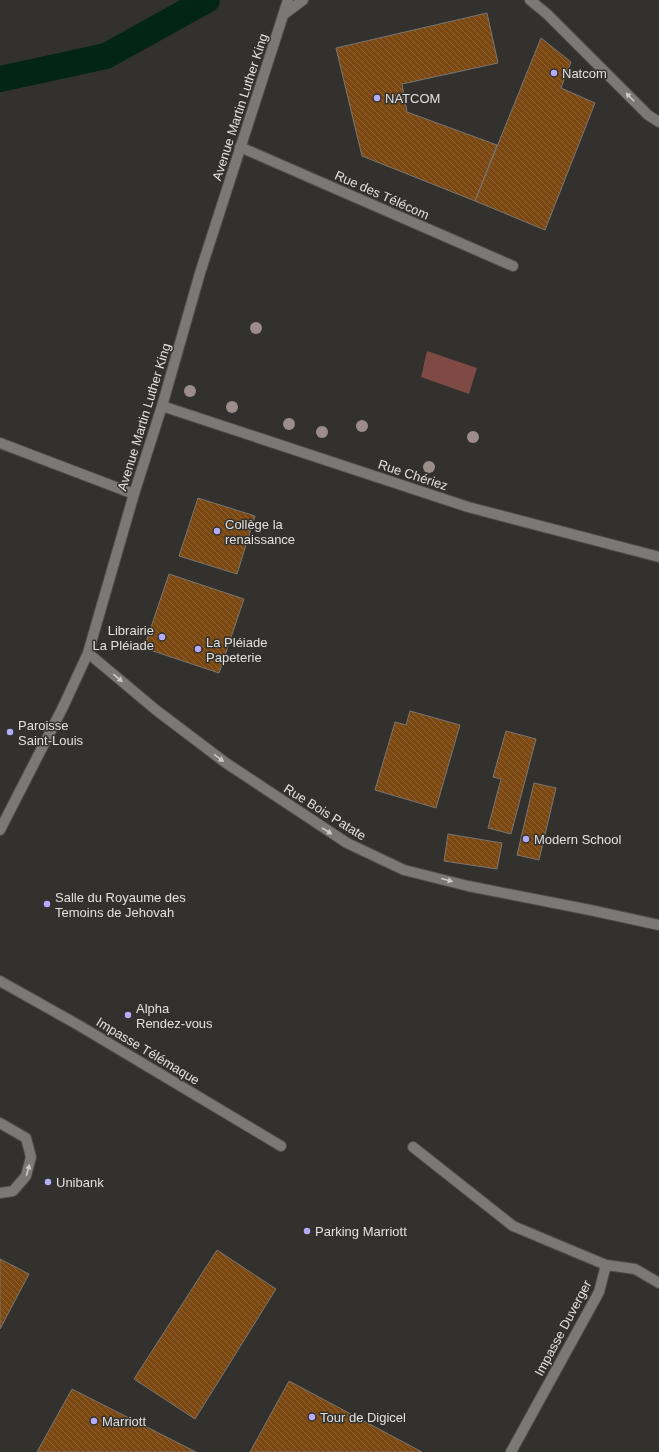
<svg xmlns="http://www.w3.org/2000/svg" width="659" height="1452" font-family="Helvetica,sans-serif">
<defs>
<pattern id="building-back-hatch" width="6" height="6" patternUnits="userSpaceOnUse"><rect width="6" height="6" fill="#7b4812"/><path d="M-1 5l2 2M0 0l6 6M5-1l2 2" fill="none" stroke="#8d6234"/></pattern>
</defs>
<rect width="100%" height="100%" fill="#32312e"/>
<path fill="#7e4a43" d="M427 351 477 368 469 394 421 377Z"/>
<g fill="none" stroke-linecap="round" stroke-linejoin="round">
<path stroke="#032517" stroke-width="26" d="M0 79 106 56 207 0"/>
</g>
<path fill="url(#building-back-hatch)" stroke="#797573" d="M487 13 498 63 402 84 407 112 497 145 475 201 362 156 336 48Z
M541 38 571 62 561 88 595 103 545 230 475 201Z
M198 498 255 516 237 574 179 556Z
M169 574 244 599 219 673 144 648Z
M410 711 460 725 436 808 375 790 395 722 406 725Z
M506 731 536 739 511 834 488 828 501 779 493 777Z
M534 783 556 788 539 860 517 855Z
M448 834 502 843 497 869 444 861Z
M217 1250 276 1289 195 1419 134 1379Z
M0 1259 29 1274 0 1329Z
M289 1381 422 1452H250Z
M72 1389 196 1452H37Z"/>
<g fill="none" stroke-linecap="round" stroke-linejoin="round">
<defs>
<path id="service" d="M0 981 80 1026 281 1146
M0 1123 26 1138 31 1157 26 1176 13 1191 0 1193"/>
<path id="minor" d="M240 147 513 266
M162 406 468 507 659 557
M0 443 134 494
M413 1147 513 1226 606 1265 635 1269 659 1283
M511 1452 599 1292 606 1265"/>
<path id="tertiary" d="M530 0 547 14 648 115 659 122
M283 15 303 0
M88 653 156 710 226 763 347 843 404 870 468 886 590 910 659 925
M0 830 63 707 88 653 134 494 162 406 200 273 288 0"/>
</defs>
<use href="#service" stroke="#4d4d4a" stroke-width="12"/>
<use href="#minor" stroke="#4d4d4a" stroke-width="12"/>
<use href="#tertiary" stroke="#4d4d4a" stroke-width="12"/>
<use href="#service" stroke="#7a7975" stroke-width="10"/>
<use href="#minor" stroke="#7a7975" stroke-width="10"/>
<use href="#tertiary" stroke="#7a7975" stroke-width="10"/>
</g>
<g fill="#9c8d8a">
<circle cx="256" cy="328" r="6"/>
<circle cx="190" cy="391" r="6"/>
<circle cx="232" cy="407" r="6"/>
<circle cx="289" cy="424" r="6"/>
<circle cx="362" cy="426" r="6"/>
<circle cx="322" cy="432" r="6"/>
<circle cx="473" cy="437" r="6"/>
<circle cx="429" cy="467" r="6"/>
</g>
<defs><path id="oneway-solid" d="M-6-.8H1V-3.2L6.5 0L1 3.2V.8H-6Z"/></defs>
<g fill="#cccbc9">
<use href="#oneway-solid" transform="translate(630 97) rotate(-135)"/>
<use href="#oneway-solid" transform="translate(118 678) rotate(40)"/>
<use href="#oneway-solid" transform="translate(219 758) rotate(37)"/>
<use href="#oneway-solid" transform="translate(327 831) rotate(32)"/>
<use href="#oneway-solid" transform="translate(447 880) rotate(15)"/>
<use href="#oneway-solid" transform="translate(28 1170) rotate(-74)"/>
</g>
<g fill="#b3adf9" stroke="#32312e" stroke-width="1.5">
<circle cx="554" cy="73" r="4"/>
<circle cx="377" cy="98" r="4"/>
<circle cx="217" cy="531" r="4"/>
<circle cx="162" cy="637" r="4"/>
<circle cx="198" cy="649" r="4"/>
<circle cx="10" cy="732" r="4"/>
<circle cx="526" cy="839" r="4"/>
<circle cx="47" cy="904" r="4"/>
<circle cx="128" cy="1015" r="4"/>
<circle cx="48" cy="1182" r="4"/>
<circle cx="307" cy="1231" r="4"/>
<circle cx="312" cy="1417" r="4"/>
<circle cx="94" cy="1421" r="4"/>
</g>
<g text-anchor="middle" dominant-baseline="central" stroke-width="3" stroke-linejoin="round" paint-order="stroke">
<g font-size="13" fill="#e1e0de" stroke="#32312e" text-anchor="start">
<text x="562" y="73">Natcom</text>
<text x="385" y="98">NATCOM</text>
<text x="225" y="524">Collège la<tspan x="225" dy="15">renaissance</tspan></text>
<text x="154" y="630" text-anchor="end">Librairie<tspan x="154" dy="15">La Pléiade</tspan></text>
<text x="206" y="642">La Pléiade<tspan x="206" dy="15">Papeterie</tspan></text>
<text x="18" y="725">Paroisse<tspan x="18" dy="15">Saint-Louis</tspan></text>
<text x="534" y="839">Modern School</text>
<text x="55" y="897">Salle du Royaume des<tspan x="55" dy="15">Temoins de Jehovah</tspan></text>
<text x="136" y="1008">Alpha<tspan x="136" dy="15">Rendez-vous</tspan></text>
<text x="56" y="1182">Unibank</text>
<text x="315" y="1231">Parking Marriott</text>
<text x="320" y="1417">Tour de Digicel</text>
<text x="102" y="1421">Marriott</text>
</g>
<g font-size="13" fill="#e1e0de" stroke="#32312e">
<text transform="translate(240 107) rotate(-72)">Avenue Martin Luther King</text>
<text transform="translate(382 195) rotate(24)">Rue des Télécom</text>
<text transform="translate(144 417) rotate(-73)">Avenue Martin Luther King</text>
<text transform="translate(413 475) rotate(18)">Rue Chériez</text>
<text transform="translate(325 812) rotate(32)">Rue Bois Patate</text>
<text transform="translate(148 1051) rotate(31)">Impasse Télémaque</text>
<text transform="translate(563 1328) rotate(-62)">Impasse Duverger</text>
</g>
</g>
</svg>
